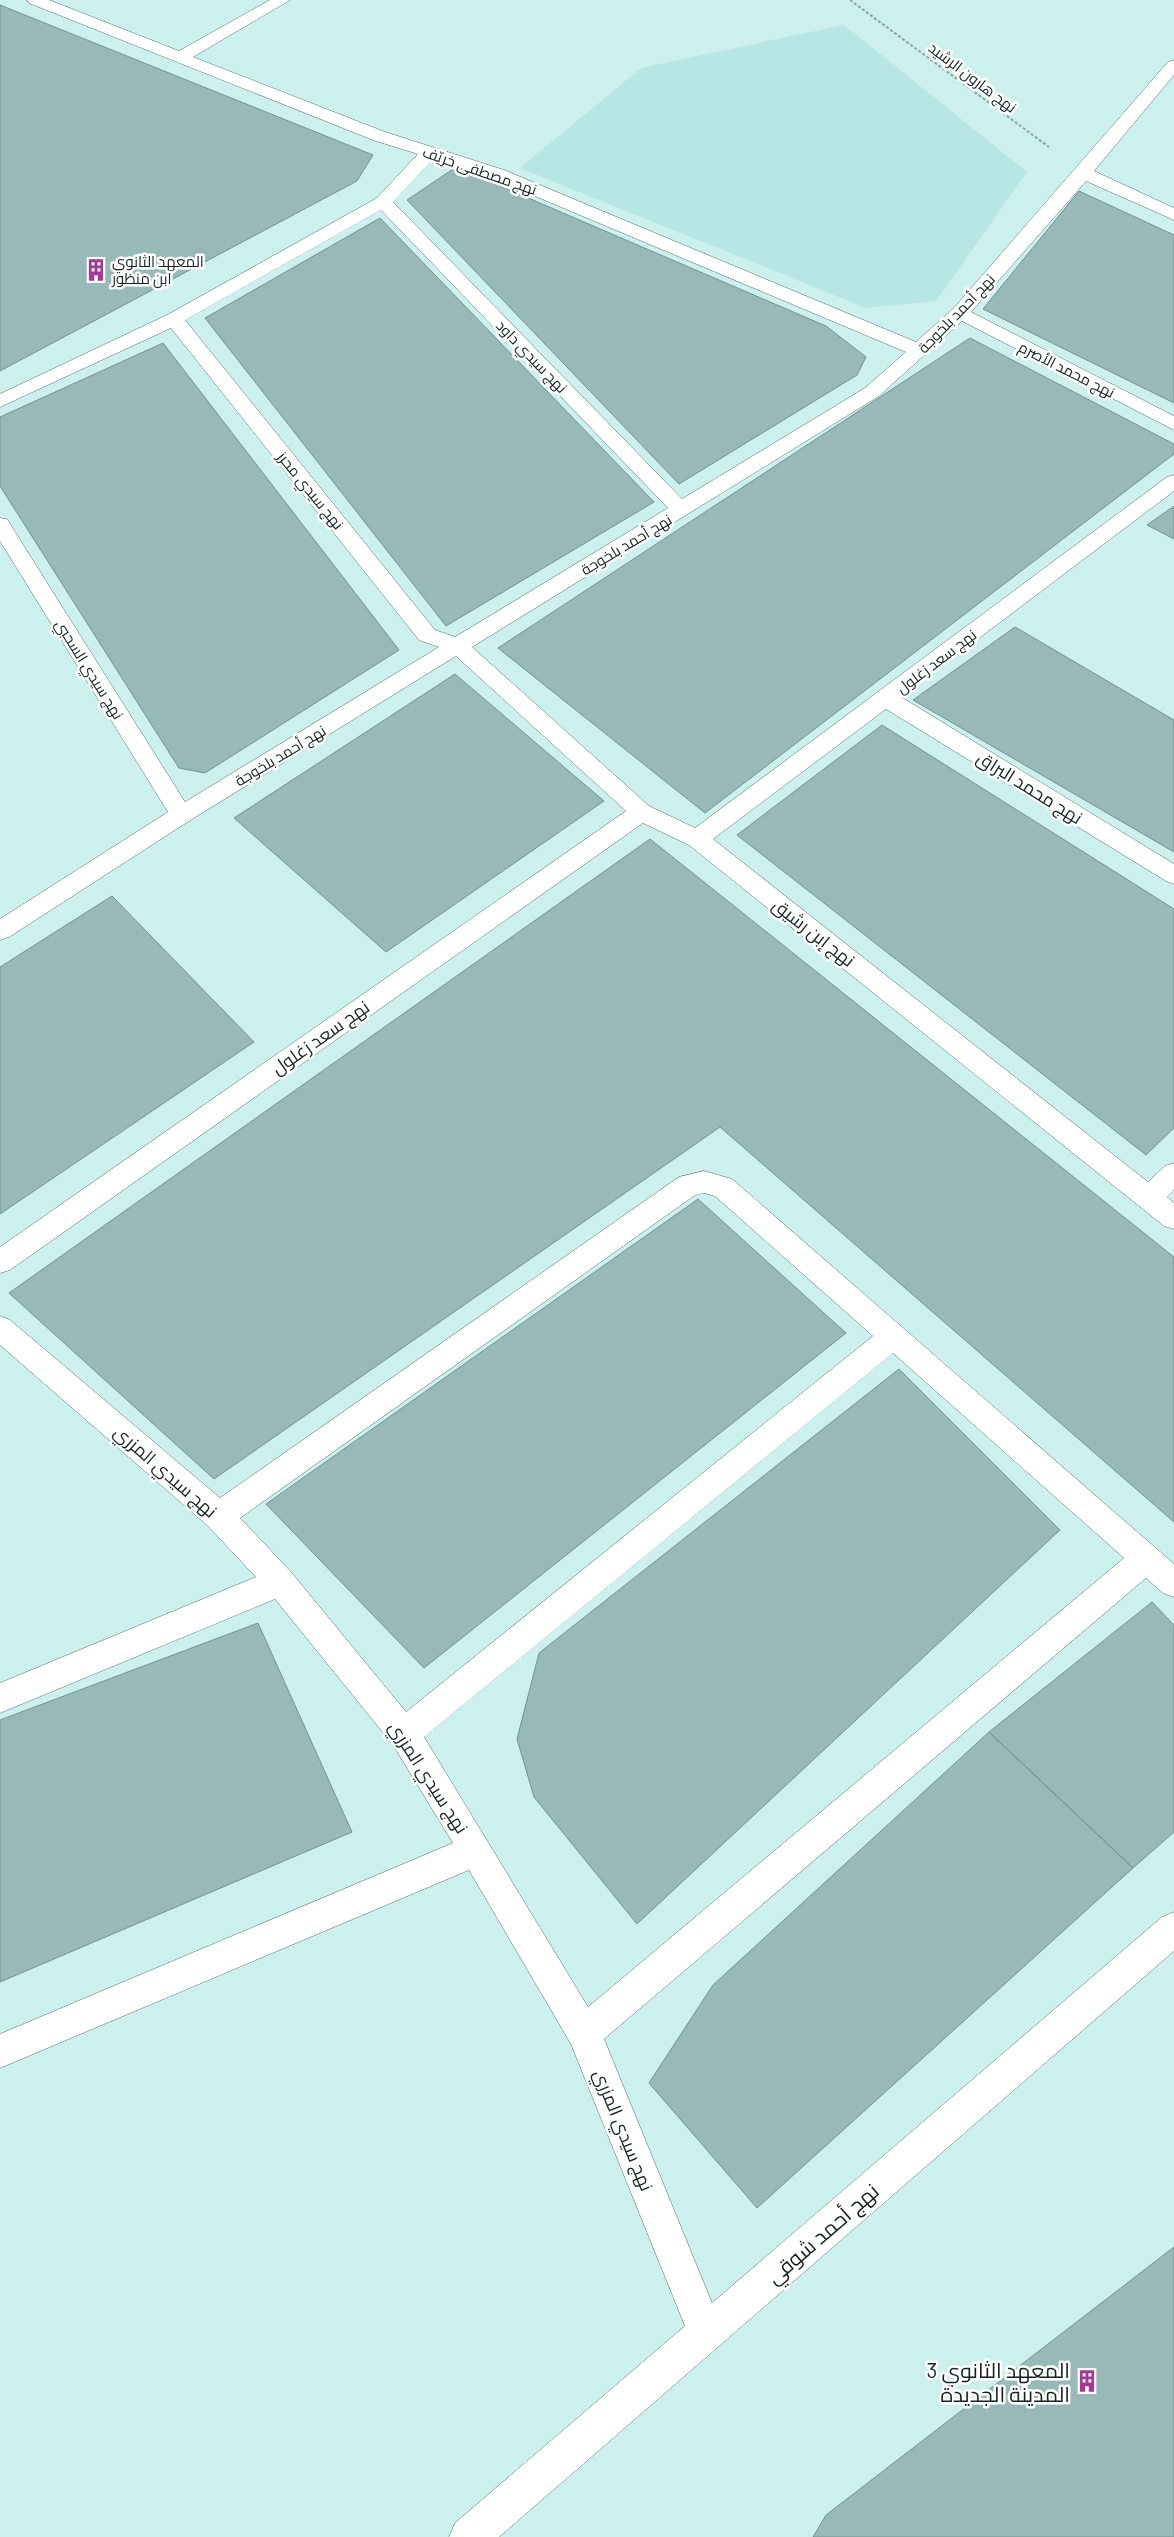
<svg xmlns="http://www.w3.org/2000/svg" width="1174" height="2537" font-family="Barlow,Cairo,sans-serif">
<rect width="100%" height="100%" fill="#ccf0ee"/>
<path fill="#b8e6e4" d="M844 25 1027 172 936 301 866 308 520 168 641 68Z"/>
<path fill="#97b9b8" stroke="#729392" d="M0 5 373 155 357 181 0 371Z
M456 167 826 326 866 357 857 375 679 484 407 200Z
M1079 191 1174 235V403L983 309Z
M380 218 654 502 446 626 205 318Z
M970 338 1174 444V454L705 813 498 648Z
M163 343 399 650 205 773 179 768 0 486V417Z
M1174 506V539L1147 525Z
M1015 627 1174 720V852L913 700Z
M455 674 604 801 386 952 234 818Z
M882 725 1174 909V1128L1146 1155 737 835Z
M650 839 1174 1257V1522L720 1127 214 1479 9 1293Z
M112 896 254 1042 0 1214V967Z
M698 1199 846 1333 424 1668 266 1504Z
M899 1369 1060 1530 637 1924 534 1797 517 1739 539 1653Z
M1152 1602 1174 1625V1832L1133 1868 989 1732Z
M258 1623 352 1832 0 1982V1720Z
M989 1732 1133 1868 757 2208 649 2083 713 1985Z
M1174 2247V2537H813L826 2515Z"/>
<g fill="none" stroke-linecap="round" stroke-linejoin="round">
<defs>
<path id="street" d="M27 0H49L179 51 270 0H290L193 57 385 132 504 170 916 342 953 309 1168 62 1174 60V75L1094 171 1174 208V220L1086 181 971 312 1174 416V430L962 321 879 396 472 647 649 806 695 828 1167 477 1174 475V491L901 697 1174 864V884L1166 881 886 709 713 839 1148 1182 1165 1166 1174 1163V1190L1167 1197 1174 1203V1229L1164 1226 689 845 643 823 10 1270 0 1273V1247L626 811 456 656 189 821 9 937 0 940V919L168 812 0 541V518L7 519 10 524 185 802 439 647 419 640 171 328 0 407V394L167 315 377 198 418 154 373 140 29 3ZM433 159 492 178 906 352 865 388 682 499 393 202ZM381 210 668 508 455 637 435 630 185 320Z
M704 1171 732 1179 1174 1564V1597L1163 1593 1146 1578 604 2039 712 2303 1162 1917 1174 1912V1951L499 2537H449L455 2523 685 2326 571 2044 469 1870 0 2068V2034L453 1843 393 1745 275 1599 0 1713V1683L256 1577 208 1526 0 1345V1316L10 1320 220 1498 679 1177ZM704 1193 715 1196 873 1336 406 1712 291 1572 240 1518 695 1195ZM893 1353 1124 1558 588 2007 424 1737Z"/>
</defs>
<use href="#street" stroke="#4d6e6c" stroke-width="1"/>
<path stroke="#88a4a2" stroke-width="2" stroke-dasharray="3 2" stroke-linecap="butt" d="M850 0 1049 147"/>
<use href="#street" fill="#fff" fill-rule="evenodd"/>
</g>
<defs>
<symbol id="building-bare" viewBox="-9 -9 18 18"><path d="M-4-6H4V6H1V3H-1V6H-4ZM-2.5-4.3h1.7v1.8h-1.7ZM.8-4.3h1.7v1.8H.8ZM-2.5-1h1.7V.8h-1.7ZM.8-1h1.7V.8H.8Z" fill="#a73996" stroke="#fff" stroke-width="2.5" paint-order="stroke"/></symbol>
</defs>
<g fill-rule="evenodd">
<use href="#building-bare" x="80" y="254" width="32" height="32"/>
<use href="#building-bare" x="1071" y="2365" width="32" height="32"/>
</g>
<g text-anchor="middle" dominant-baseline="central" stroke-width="5" stroke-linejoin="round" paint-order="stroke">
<g font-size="15" fill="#142221" stroke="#fff">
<text transform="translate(973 77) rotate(37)">نهج هارون الرشيد</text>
<text transform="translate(480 170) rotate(19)">نهج مصطفى خريّف</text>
<text transform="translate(956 313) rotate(-46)">نهج أحمد بلخوجة</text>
<text transform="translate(532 356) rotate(46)">نهج سيدي داود</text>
<text transform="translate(1067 369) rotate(27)">نهج محمد الأصرم</text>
<text transform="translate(311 490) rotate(51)">نهج سيدي محرز</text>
<text transform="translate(626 544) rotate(-31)">نهج أحمد بلخوجة</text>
<text transform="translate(936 661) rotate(-37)">نهج سعد زغلول</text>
<text transform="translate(90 669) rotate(58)">نهج سيدي السحبي</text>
<text transform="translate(280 755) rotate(-31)">نهج أحمد بلخوجة</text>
</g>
<g font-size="15" fill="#142221" stroke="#fff" text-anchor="start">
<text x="112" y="261">المعهد الثانوي<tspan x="112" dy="17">ابن منظور</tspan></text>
</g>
<g font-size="18" fill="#142221" stroke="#fff">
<text transform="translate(1030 787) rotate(32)">نهج محمد البراق</text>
<text transform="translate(814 932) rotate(38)">نهج إبن رشيق</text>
<text transform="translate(320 1037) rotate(-35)">نهج سعد زغلول</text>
<text transform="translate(166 1471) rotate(41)">نهج سيدي المزري</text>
<text transform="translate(429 1777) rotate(57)">نهج سيدي المزري</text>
<text transform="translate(624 2130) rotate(68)">نهج سيدي المزري</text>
</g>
<g font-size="21" fill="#142221" stroke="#fff">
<text transform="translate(822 2233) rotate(-41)">نهج أحمد شوقي</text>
</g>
<g font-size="21" fill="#142221" stroke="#fff" text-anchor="end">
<text x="1070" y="2369">3 المعهد الثانوي<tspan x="1070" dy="24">المدينة الجديدة</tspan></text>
</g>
</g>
</svg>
